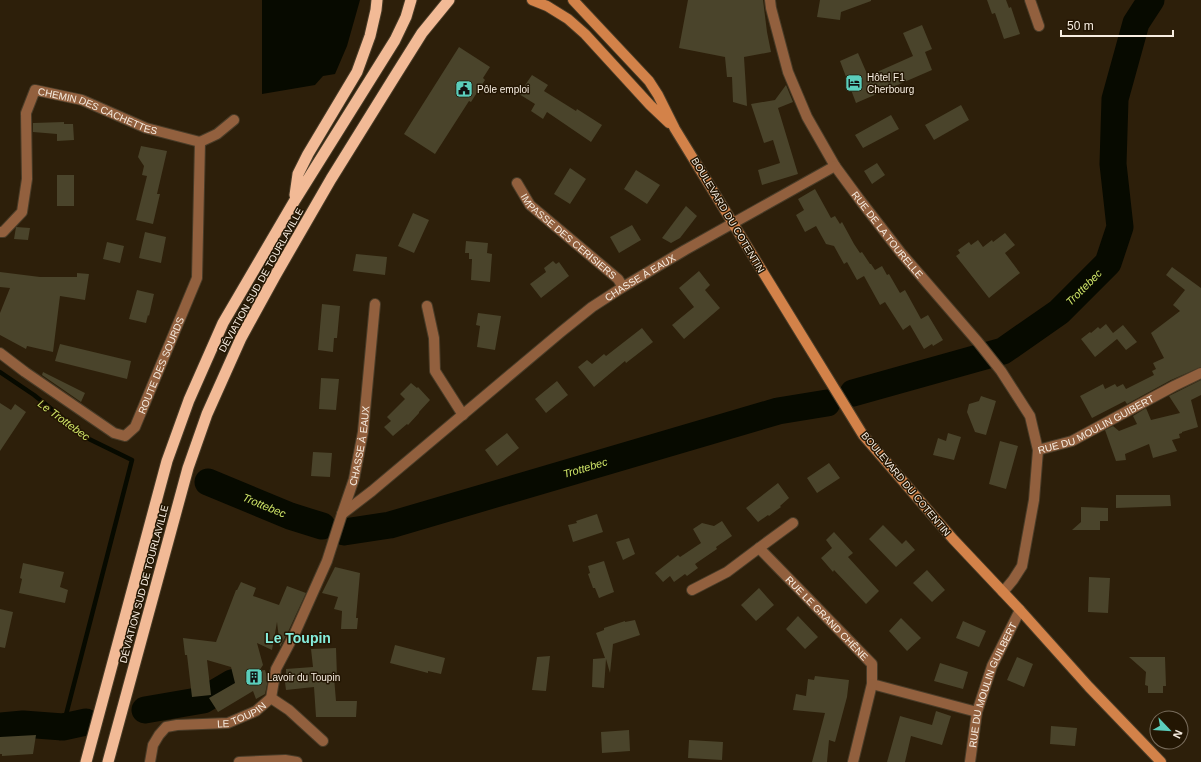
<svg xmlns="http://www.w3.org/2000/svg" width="1201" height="762" font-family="Arial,sans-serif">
<rect width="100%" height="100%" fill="#2d1f0a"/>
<path fill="#070a00" d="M262 0H360L347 46 335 74 323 76 315 85 262 94Z"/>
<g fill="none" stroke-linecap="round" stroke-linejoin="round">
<path stroke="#070a00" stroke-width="4.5" d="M0 372 34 395 89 439 132 460 60 738"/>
<g stroke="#070a00" stroke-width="27">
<path id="s1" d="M853 393 1003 351 1059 312 1108 263 1120 227 1113 164 1115 99 1136 23 1151 0"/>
<path id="s2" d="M208 482 290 516 322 526"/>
<path id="s3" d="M344 532 390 525 778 411 827 403"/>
<path d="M145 710 203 700 232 683 239 681"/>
<path d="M0 726 23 724 63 727 86 722"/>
</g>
</g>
<path fill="#4a442b" d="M688 0H763L767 32 771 52 744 57 747 106 733 102 732 77H727L725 57 679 48Z
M820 0H871V1L841 12 840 20 817 17Z
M987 0H1006L1009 8 1011 7 1020 34 1004 39 995 13 992 14Z
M922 25 932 49 925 52 932 70 856 103 840 61 858 53 868 76 913 56 903 33Z
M459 47 490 67 483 78 485 80 471 102 469 101 435 154 404 134Z
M532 75 548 85 544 91 576 111 577 109 602 125 591 142 547 112 543 119 531 111 535 104 519 94Z
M786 85 793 102 778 108 798 174 762 185 758 170 780 163 773 140 764 143 751 104 775 100Z
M961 105 969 120 934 140 925 125Z
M891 115 899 129 863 148 855 135Z
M64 122V124H73L74 140 57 141V134L33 132V123Z
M141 146 167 151 157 194H160L153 224 136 220 147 176 142 175 144 166 138 157Z
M877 163 885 175 872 184 864 171Z
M570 168 586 179 570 204 554 194Z
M636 170 660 185 647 204 624 189Z
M57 175H74V206H57Z
M815 189 831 218 835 216 840 224 842 222 854 244 860 253 862 252 870 264H871L875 270 882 266 887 275 889 274 900 293 905 290 921 319 928 315 943 340 933 346 932 344 924 349 910 325 903 330 885 302 880 305 864 276 857 280 847 262 844 264 834 246 826 244 816 226 805 232 796 215 804 210 798 199Z
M686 206 697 216 680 238 671 243 662 238Z
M413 213 429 220 414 253 398 246Z
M632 225 641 240 619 253 610 237Z
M16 227 30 228 28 240 14 239Z
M145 232 166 237 161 263 139 258Z
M1005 233 1015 245 1005 253 1020 273 989 298 956 256 960 253 958 250 969 242 971 245 978 240 983 247 992 240 993 242Z
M466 241 488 243 487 253 492 254 490 282 471 280 472 259H469V253H465Z
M107 242 124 246 120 263 103 259Z
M356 254 387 257 385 275 353 271Z
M553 261 556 264 559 262 569 276 541 298 530 284 546 272 544 268Z
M1172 267 1201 288V367L1171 380 1127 404 1125 401 1092 418 1080 396 1103 384 1105 389 1115 384 1117 387 1123 384 1126 389 1154 375 1152 371 1156 369 1153 363 1164 358 1151 333 1180 311 1173 305 1185 290 1166 275Z
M699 271 710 285 705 290 720 308 684 339 672 325 694 307 679 288Z
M0 272 40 277H77V273L89 274 85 300 60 296 53 352 27 346 26 349 0 335V313L10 288 0 287Z
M137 290 154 294 149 316 148 315 146 323 129 319Z
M322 304 340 306 337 338H334L333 352 318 350Z
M478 313 501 316 495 350 477 347 480 326 476 325Z
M1106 324 1113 333 1123 325 1137 342 1126 350 1117 339 1095 357 1081 339 1090 332 1091 333 1098 327 1100 329Z
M642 328 653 342 626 363 625 361 594 387 578 367 587 360 592 364 604 354 606 356Z
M60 344 131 361 127 379 55 361Z
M43 372 85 393 81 402 42 375Z
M321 378 339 379 336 410 319 409Z
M1201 380V395L1191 400 1198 427 1182 432V433L1179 434 1180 438 1172 440 1177 451 1153 458 1149 444 1125 454 1126 460 1116 461 1105 430 1113 426 1119 431 1137 424 1133 416 1146 408 1151 420 1180 413 1169 396Z
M557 381 568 395 546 413 535 399Z
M411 383 417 388 418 387 430 400 419 412V413L408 425 407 424 393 436 384 427 391 421 387 417 405 399 400 394Z
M981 396 996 401 986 435 975 432 967 412 969 404 979 401Z
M0 403 11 410 15 404 26 412 0 451Z
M507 433 519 448 497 466 485 450Z
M948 433 961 437 954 460 933 455 938 438 946 441Z
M1000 441 1018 446 1006 489 989 484Z
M313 452 332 453 330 477 311 476Z
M829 463 840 478 817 493 807 478Z
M778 483 789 498 780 506 781 507 769 516 768 515 758 522 746 508Z
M1116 495H1170L1171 506 1116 508Z
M1081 507 1108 508V521H1100V530H1072L1081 522Z
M597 514 603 532 573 542 568 525 577 523 576 521Z
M722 521 732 536 716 547 717 549 695 564 698 568 687 576 685 574 674 582 670 576 663 582 655 573 678 555 680 557 701 543 693 529 702 523 714 526Z
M883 525 902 544 906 540 915 550 896 567 869 539Z
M834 532 853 553 848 557 879 591 866 604 834 570 833 572 821 558 832 548 826 540Z
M629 538 635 554 623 560 616 542Z
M604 561 614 592 599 598 595 588H593L588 574 590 573 588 566Z
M23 563 64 572 60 587 68 590 65 603 19 593 22 579 20 578Z
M335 567 360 573 356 618H358L357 629H341L342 611 334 609 338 597 322 593Z
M927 570 945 590 932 602 913 583Z
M1089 577 1110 578 1108 613 1088 612Z
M241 582 256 588 253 596 279 605 287 586 306 593 288 632 280 647 277 622 272 650 257 643 263 665 259 671 265 670 268 680 265 694 256 699 253 691 218 712 209 698 235 683 231 667 207 660 211 695 192 697 187 655H185L183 638 216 642 236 590H237Z
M759 588 774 605 756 621 741 605Z
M0 609 13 612 5 648 0 647Z
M798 616 818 637 805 649 786 629Z
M901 618 921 638 907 651 889 631Z
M635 620 640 635 613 644 610 673 606 659 604 688 592 687 593 659 605 658 596 633 604 630V628L625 621V622Z
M963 621 986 631 979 647 956 638Z
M395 645 445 658 441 674 428 671V673L390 663Z
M336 648 337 677H334L336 701H357L356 717H316L314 687 286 690 284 675H286V669L313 667 311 649Z
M550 656 546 691 532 690 537 657Z
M1017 657 1033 664 1024 687 1007 680Z
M1129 657H1165L1166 686H1163V693H1148V686L1145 685 1146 672Z
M940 663 968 672 963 689 934 681Z
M815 676 849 680 847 697 835 742 829 740 827 762H812L825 713 793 710 796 694 806 696 808 679 814 680Z
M936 711 951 716 942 745 911 736 905 762H887L900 716 932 725Z
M1051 726 1077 728 1075 746 1050 744Z
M629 730 630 751 602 753 601 732Z
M36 735 33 754 2 756V754H0V737Z
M689 740 723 742 722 760 688 758Z"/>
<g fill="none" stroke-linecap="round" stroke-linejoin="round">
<defs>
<g id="minor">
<path id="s4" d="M770 0 771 8 788 72 807 117 835 166 860 200 901 253 978 342 1001 371 1030 416 1038 450"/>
<path d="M1030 0 1039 26"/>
<path id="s5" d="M517 183 530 205 618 279 623 287"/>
<path id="s6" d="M0 232H3L22 212 27 179 26 113 35 90 82 100 146 128 200 142 217 134 234 120"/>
<path d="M427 306 434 338 435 371 463 415"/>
<path id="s7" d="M0 353 25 372 114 433 125 436 135 427 197 278 200 142"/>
<path id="s8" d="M342 514 372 491 561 332 592 307 623 287 685 250 835 166"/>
<path d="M759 548 793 523"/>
<path id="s9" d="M692 590 727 572 759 548 872 664V684L977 712"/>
<path id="s10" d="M1003 592 1013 580 1022 566 1034 500 1038 450 1072 441 1174 386 1201 373"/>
<path d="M271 698 289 710 323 741"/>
<path id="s11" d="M150 762 153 745 159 735 166 727 177 725 228 723 256 711 271 698 276 669 294 635 327 561 342 514 354 479 363 432 375 304"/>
<path d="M853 762 872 684"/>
<path id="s12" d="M970 762 977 712 992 666 1020 610"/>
</g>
<path id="tertiary" d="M239 762 285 760 297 762"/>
<path id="secondary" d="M532 0 547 6 568 19 585 34 650 105 669 123
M573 0 649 81 658 95 675 129 863 435 953 539 1020 610 1089 687 1161 762"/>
<path id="trunk" d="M295 195 298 174 308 154 357 72 370 36 376 10 377 0
M86 762 167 461 189 400 223 323 295 200 395 40 406 17 411 0
M108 762 188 468 207 414 241 338 275 276 331 179 395 76 422 33 449 0"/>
</defs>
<use href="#minor" stroke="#493c28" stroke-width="12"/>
<use href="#tertiary" stroke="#493c28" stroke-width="12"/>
<use href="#secondary" stroke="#493c28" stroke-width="12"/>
<use href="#trunk" stroke="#493c28" stroke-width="13"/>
<use href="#minor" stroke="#92603e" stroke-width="10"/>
<use href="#tertiary" stroke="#92603e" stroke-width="10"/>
<use href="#secondary" stroke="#d38249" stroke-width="10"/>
<use href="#trunk" stroke="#f2ba96" stroke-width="11"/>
</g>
<defs>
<symbol id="hotel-square" viewBox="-11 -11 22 22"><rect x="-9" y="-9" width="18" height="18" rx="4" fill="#5bcebc" stroke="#231603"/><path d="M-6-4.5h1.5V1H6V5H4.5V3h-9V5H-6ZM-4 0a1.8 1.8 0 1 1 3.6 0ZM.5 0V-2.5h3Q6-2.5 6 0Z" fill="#111"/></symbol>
<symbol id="civic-square" viewBox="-11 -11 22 22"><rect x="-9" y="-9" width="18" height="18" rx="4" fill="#5bcebc" stroke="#231603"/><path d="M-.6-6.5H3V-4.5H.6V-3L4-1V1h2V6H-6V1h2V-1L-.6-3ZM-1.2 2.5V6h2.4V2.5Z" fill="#111"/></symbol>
<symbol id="building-square" viewBox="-11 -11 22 22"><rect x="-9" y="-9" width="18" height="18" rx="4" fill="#5bcebc" stroke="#231603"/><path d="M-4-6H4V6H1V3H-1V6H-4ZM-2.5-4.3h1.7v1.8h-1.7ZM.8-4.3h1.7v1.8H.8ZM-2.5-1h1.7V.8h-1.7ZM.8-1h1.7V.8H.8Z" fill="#111"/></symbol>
</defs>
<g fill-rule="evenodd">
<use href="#hotel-square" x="844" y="73" width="20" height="20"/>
<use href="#civic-square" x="454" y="79" width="20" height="20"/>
<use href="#building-square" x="244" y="667" width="20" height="20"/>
</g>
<g text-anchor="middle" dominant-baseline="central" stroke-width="3" stroke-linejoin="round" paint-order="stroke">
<g font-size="10" fill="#f7ede1" stroke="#231603" text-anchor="start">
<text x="867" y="77">Hôtel F1<tspan x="867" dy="12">Cherbourg</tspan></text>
<text x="477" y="89">Pôle emploi</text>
<text x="267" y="677">Lavoir du Toupin</text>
</g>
<g font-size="10" fill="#f7ede1" stroke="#231603">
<text stroke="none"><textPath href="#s6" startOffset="221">CHEMIN DES CACHETTES</textPath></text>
<text transform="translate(728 215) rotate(59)">BOULEVARD DU COTENTIN</text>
<text stroke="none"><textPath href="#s4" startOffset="266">RUE DE LA TOURELLE</textPath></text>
<text stroke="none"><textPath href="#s5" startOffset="75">IMPASSE DES CERISIERS</textPath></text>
<text stroke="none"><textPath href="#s8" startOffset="381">CHASSE À EAUX</textPath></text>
<text transform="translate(261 280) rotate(-61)">DÉVIATION SUD DE TOURLAVILLE</text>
<text stroke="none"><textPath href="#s7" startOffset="231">ROUTE DES SOURDS</textPath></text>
<text stroke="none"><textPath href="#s10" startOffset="213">RUE DU MOULIN GUIBERT</textPath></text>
<text stroke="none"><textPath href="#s11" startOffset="421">CHASSE À EAUX</textPath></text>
<text transform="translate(906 484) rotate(50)">BOULEVARD DU COTENTIN</text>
<text transform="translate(144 584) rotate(-75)">DÉVIATION SUD DE TOURLAVILLE</text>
<text stroke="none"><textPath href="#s9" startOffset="177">RUE LE GRAND CHÊNE</textPath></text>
<text stroke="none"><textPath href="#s12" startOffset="81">RUE DU MOULIN GUILBERT</textPath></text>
<text stroke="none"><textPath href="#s11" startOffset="117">LE TOUPIN</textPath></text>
</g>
<g font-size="11" font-style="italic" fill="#cfe467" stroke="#231603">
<text stroke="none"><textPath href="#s1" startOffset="259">Trottebec</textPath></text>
<text transform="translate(64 420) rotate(36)">Le Trottebec</text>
<text stroke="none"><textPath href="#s3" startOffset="250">Trottebec</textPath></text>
<text stroke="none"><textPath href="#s2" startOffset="61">Trottebec</textPath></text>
</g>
<g font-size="14" font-weight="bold" fill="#85ecdb" stroke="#231603">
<text x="298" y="638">Le Toupin</text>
</g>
</g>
<g transform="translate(1169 730) rotate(115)"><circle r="19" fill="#231603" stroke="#786c5c"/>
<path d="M0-3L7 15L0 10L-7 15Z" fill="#5bcebc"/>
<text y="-6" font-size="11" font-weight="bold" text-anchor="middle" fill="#f7ede1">N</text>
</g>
<path d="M1061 30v6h112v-6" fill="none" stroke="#f7ede1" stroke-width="2"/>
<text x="1067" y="30" font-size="12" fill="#f7ede1" stroke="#231603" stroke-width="3" paint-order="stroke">50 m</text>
</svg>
